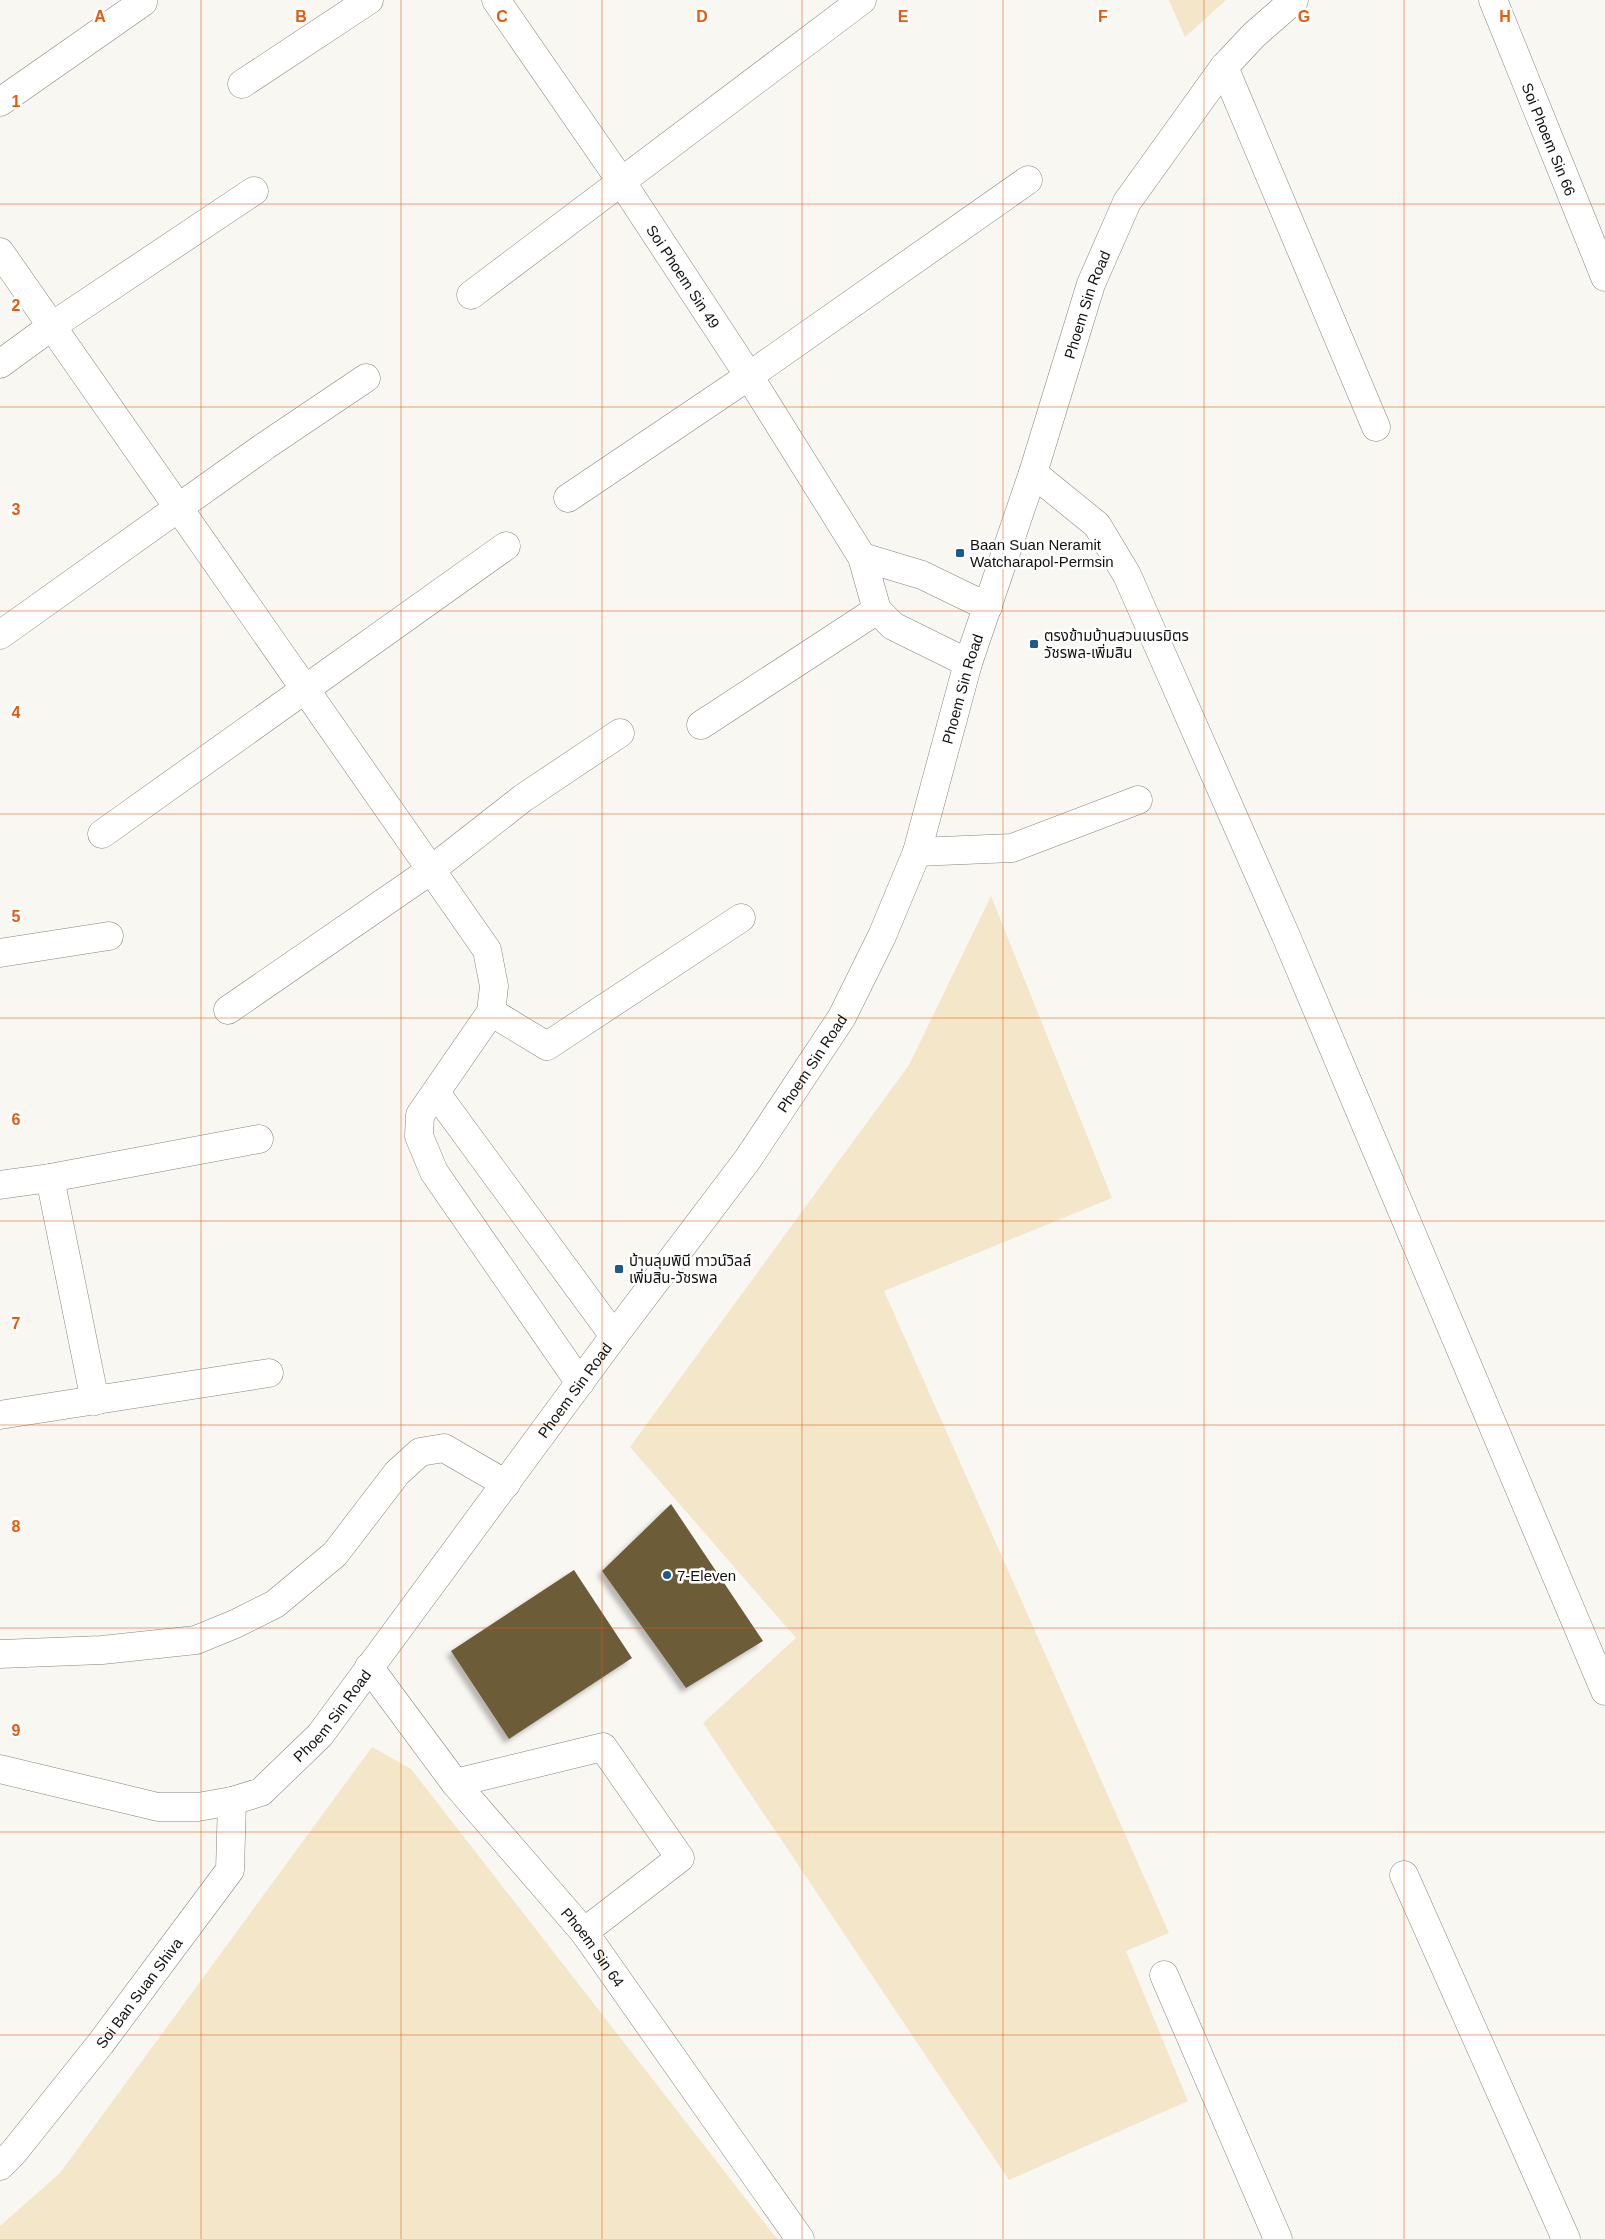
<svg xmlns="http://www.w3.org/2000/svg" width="1605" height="2239" font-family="Arial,'Noto Sans Thai',sans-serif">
<defs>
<filter id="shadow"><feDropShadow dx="-4.5" dy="4.5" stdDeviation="2.5" flood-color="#0004"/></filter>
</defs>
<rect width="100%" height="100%" fill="#f9f7f2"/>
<path fill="#f3e6c9" d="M1169 0H1226L1185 37Z
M991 896 1112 1198 884 1291 1169 1933 1126 1951 1188 2101 1009 2180 703 1723 796 1638 630 1447 909 1065Z
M372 1747 411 1769 777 2239H0V2226L60 2173Z"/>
<path fill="#6c5d39" filter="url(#shadow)" d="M671 1504 763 1641 686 1688 602 1571Z
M574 1570 632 1658 509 1739 451 1651Z"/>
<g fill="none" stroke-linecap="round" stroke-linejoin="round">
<defs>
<g id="minor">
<path id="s1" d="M496 0 621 181 749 376 862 557 877 610 893 626 968 663"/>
<path id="s2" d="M1493 0 1605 277"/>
<path d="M1224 67 1376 427"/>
<path d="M242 84 369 0"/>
<path d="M0 102 143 2"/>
<path d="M0 252 487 950 494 986 491 1012 420 1115 419 1136 434 1172 580 1383"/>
<path d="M471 295 862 0"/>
<path d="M0 364 52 326 254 191"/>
<path d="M1033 473 1097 525 1127 575 1286 936 1605 1691"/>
<path d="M568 498 749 376 1028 180"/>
<path d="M862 557 922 575 988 607"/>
<path d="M0 635 265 446 366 378"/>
<path d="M701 725 877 610"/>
<path d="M102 834 506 546"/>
<path d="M917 852 1012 848 1138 800"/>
<path d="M0 953 109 936"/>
<path d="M228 1010 431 870 523 798 620 733"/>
<path d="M491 1012 547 1046 741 918"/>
<path d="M436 1093 614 1336"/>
<path d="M50 1178 95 1401"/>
<path d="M0 1185 50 1178 259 1139"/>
<path d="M0 1415 269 1373"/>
<path d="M0 1654 102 1650 196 1640 235 1624 275 1604 335 1554 397 1473 420 1452 444 1448 506 1484"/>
<path id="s3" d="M369 1667 455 1783 584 1932 800 2239"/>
<path id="s4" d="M0 1769 158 1807H198L232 1801 261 1792 320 1735 614 1336 748 1159 842 1017 882 936 917 852 968 663 1033 473 1091 284 1127 202 1224 67 1254 35 1294 0"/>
<path d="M455 1783 603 1747 680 1858 584 1932"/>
<path d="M1404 1875 1566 2239"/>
<path d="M1164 1975 1278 2239"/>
<path id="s5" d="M0 2166 13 2153 101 2043 230 1870 232 1801"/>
</g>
</defs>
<use href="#minor" stroke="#868480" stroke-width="29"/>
<use href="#minor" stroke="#fff" stroke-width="28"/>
</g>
<path fill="none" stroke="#e8590c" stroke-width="1" stroke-opacity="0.55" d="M201 0V2239M401 0V2239M602 0V2239M802 0V2239M1003 0V2239M1204 0V2239M1404 0V2239M0 204H1605M0 407H1605M0 611H1605M0 814H1605M0 1018H1605M0 1221H1605M0 1425H1605M0 1628H1605M0 1832H1605M0 2035H1605"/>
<g fill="#1c5990" stroke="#fff" stroke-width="2">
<rect x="955" y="548" width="10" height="10" rx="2.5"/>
<rect x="1029" y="639" width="10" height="10" rx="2.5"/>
<rect x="614" y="1264" width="10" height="10" rx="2.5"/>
<circle cx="667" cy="1575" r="5"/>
</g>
<g text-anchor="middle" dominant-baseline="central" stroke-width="5" stroke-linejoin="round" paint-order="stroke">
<g font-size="15" fill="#131211" stroke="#fff">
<text stroke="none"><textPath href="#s2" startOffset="150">Soi Phoem Sin 66</textPath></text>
<text stroke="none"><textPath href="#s1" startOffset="334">Soi Phoem Sin 49</textPath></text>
<text stroke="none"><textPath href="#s4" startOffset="1992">Phoem Sin Road</textPath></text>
<text stroke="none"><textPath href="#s4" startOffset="1588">Phoem Sin Road</textPath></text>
<text stroke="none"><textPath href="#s4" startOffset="1182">Phoem Sin Road</textPath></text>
<text stroke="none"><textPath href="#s4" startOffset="778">Phoem Sin Road</textPath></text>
<text stroke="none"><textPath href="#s4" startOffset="372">Phoem Sin Road</textPath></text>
<text stroke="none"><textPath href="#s3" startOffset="359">Phoem Sin 64</textPath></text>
<text stroke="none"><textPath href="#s5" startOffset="222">Soi Ban Suan Shiva</textPath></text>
</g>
<g font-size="15" fill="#131211" stroke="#fff" text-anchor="start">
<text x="970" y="544">Baan Suan Neramit<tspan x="970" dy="17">Watcharapol-Permsin</tspan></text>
<text x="1044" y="635">ตรงข้ามบ้านสวนเนรมิตร<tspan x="1044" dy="17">วัชรพล-เพิ่มสิน</tspan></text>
<text x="629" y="1260">บ้านลุมพินี ทาวน์วิลล์<tspan x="629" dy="17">เพิ่มสิน-วัชรพล</tspan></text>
<text x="677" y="1575">7-Eleven</text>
</g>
</g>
<g font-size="16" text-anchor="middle" font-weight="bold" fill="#e8590c" stroke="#fff" stroke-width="5" stroke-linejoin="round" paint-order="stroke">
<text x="100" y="22">A</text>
<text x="301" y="22">B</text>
<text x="502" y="22">C</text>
<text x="702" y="22">D</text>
<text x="903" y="22">E</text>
<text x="1103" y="22">F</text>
<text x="1304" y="22">G</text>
<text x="1505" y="22">H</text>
<text x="16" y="107">1</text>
<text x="16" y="311">2</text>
<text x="16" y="515">3</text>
<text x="16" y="718">4</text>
<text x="16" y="922">5</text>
<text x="16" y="1125">6</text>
<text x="16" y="1329">7</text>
<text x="16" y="1532">8</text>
<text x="16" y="1736">9</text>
</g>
</svg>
